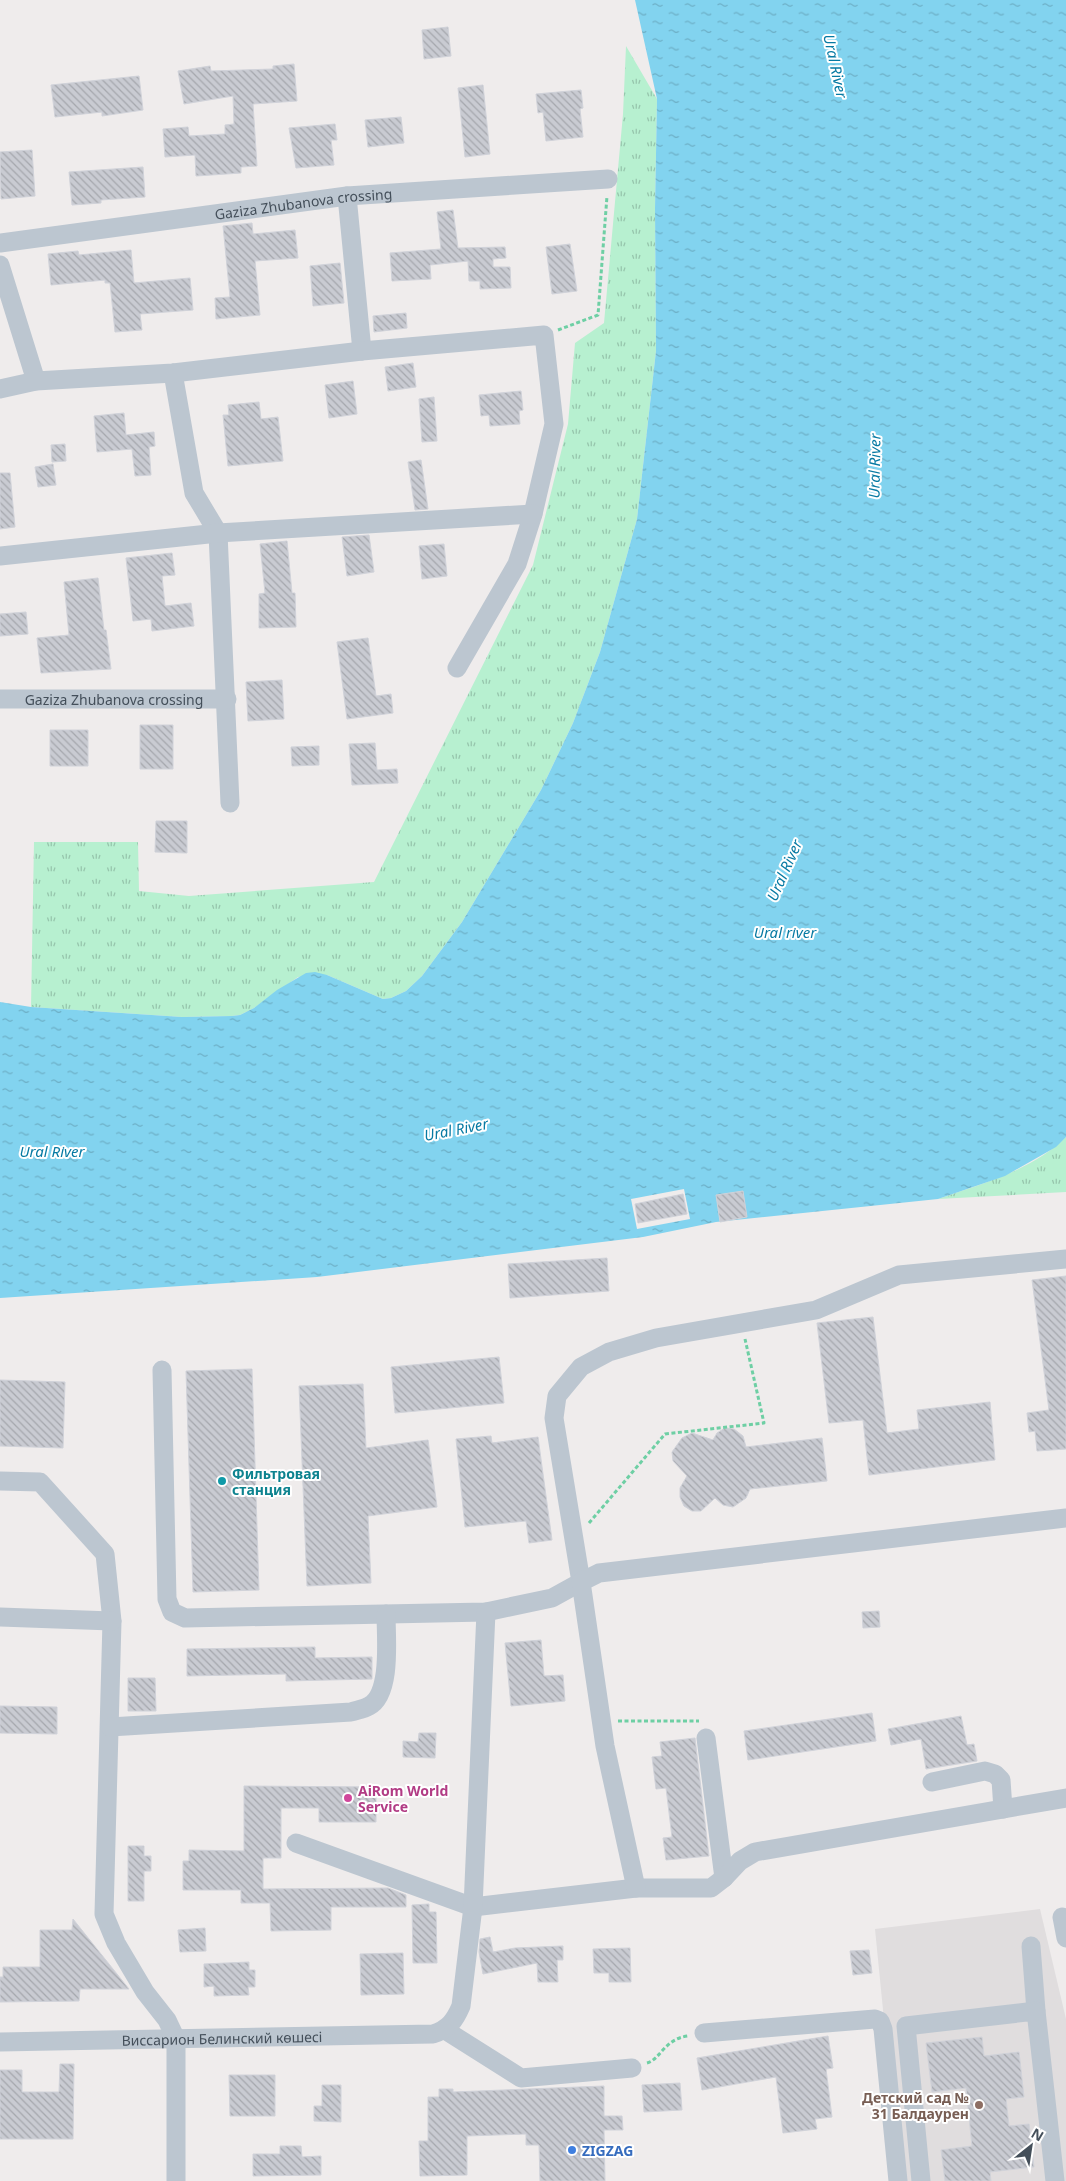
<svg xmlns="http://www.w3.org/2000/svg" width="1066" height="2181" font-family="'Noto Sans',sans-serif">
<defs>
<pattern id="grass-tufts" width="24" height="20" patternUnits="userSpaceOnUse" patternTransform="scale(1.25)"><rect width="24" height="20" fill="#b7f0d0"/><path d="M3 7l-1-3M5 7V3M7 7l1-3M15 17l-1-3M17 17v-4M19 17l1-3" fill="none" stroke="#96c5ac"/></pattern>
<pattern id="water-ripples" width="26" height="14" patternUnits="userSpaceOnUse" patternTransform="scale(1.25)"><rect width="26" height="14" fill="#82d3ef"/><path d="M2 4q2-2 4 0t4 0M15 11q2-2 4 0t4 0" fill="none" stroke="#6caec5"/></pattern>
<pattern id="building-back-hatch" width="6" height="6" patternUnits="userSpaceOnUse" patternTransform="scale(1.25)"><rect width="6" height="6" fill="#c9cbd2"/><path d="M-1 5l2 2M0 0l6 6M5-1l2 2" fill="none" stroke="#a5a7ad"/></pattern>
</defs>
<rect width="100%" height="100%" fill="#efecec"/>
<path fill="#e0ddde" d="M1040 1909 1066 2019V2181H900L875 1929Z"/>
<path fill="url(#grass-tufts)" d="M626 46 657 99 655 208 656 351 637 519 600 652 573 723 541 790 462 922 422 976 406 991 391 998 383 999 327 975 298 977 254 1008 240 1015 232 1016 182 1017 31 1007 34 842H138L139 891 189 896 374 882 533 565 568 424 575 343 604 323 623 114Z
M1066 1137V1192L938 1199C981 1184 1033 1170 1066 1137Z"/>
<path fill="url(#water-ripples)" d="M635 0H1066V1137L1056 1147 1005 1176 938 1199 716 1222 643 1237 317 1277 0 1298V1002L31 1007 182 1017 232 1016 240 1015 254 1008 277 990 306 973 315 972 327 975 383 999 391 998 406 991 422 976 462 922 541 790 573 723 600 652 637 519 656 351 655 208 657 99Z"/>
<path fill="#efecec" d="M684 1189 690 1219 637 1229 631 1199Z"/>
<path fill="url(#building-back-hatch)" stroke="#d0d2d9" d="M448 27 451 56 424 59 422 30Z
M294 64 297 101 253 104 257 166 241 167V173L196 176 195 155 165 157 163 129 188 127 189 136 225 134V125L234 124 233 96 184 104 178 71 210 66 211 71 273 69V66Z
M139 76 143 110 102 116V112L55 117 51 85Z
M483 85 490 154 465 157 458 88Z
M581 90 583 108 580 109 583 137 546 141 543 112 538 113 536 94Z
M401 117 404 143 368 147 365 120Z
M335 124 337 140H331L334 165 296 168 289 128Z
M32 150 35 196 1 199 0 152Z
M143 167 145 197 101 200V203L72 205 69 172Z
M453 210 458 248 505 247 506 258 493 259V267H510L511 288 480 289V281H469L468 261 430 265 431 279 392 281 390 253 441 249 437 212Z
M252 223 253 234 295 230 298 258 255 261 260 315 216 319 215 298 230 297 223 226Z
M570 244 577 291 552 294 546 247Z
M131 250 134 283 190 278 193 310 140 314 142 330 115 332 110 283H105V280L51 285 48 254 78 251 79 255Z
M340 263 344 303 313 306 310 266Z
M406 313 407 328 374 332 373 316Z
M413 363 416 387 388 391 385 367Z
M353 381 357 414 329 418 325 385Z
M521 391 523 410 519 411 520 424 490 426 489 415 481 416 479 395Z
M434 397 437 441 422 442 419 399Z
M259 402 261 419 278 417 283 461 228 466 223 415H229L228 405Z
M124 413 126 435 154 432 155 446 149 447 151 475 135 476 132 449 97 452 94 416Z
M65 444 66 461 52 462 51 445Z
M421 460 428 509 415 510 408 462Z
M53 464 56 485 38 487 35 467Z
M0 473H10L15 527 0 529Z
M369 535 374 572 347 576 342 537Z
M287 541 292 593H295L296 627 259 628V594L265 593 260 544Z
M444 544 447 576 422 579 419 546Z
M172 553 175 575 162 576 165 606 191 603 194 626 152 631 151 619 133 621 126 558Z
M98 578 104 630H106L111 669 41 673 37 638 69 635 64 582Z
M26 612 28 634 0 636V614Z
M368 638 376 696 391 694 393 713 347 719 337 642Z
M282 680 284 719 248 721 246 682Z
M140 725H173V769H140Z
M50 730H88V766H50Z
M375 743 377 770 397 769 398 783 352 785 349 744Z
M319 746V765L292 766 291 747Z
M156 821H187V853L155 852Z
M743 1191 747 1217 720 1222 716 1195Z
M683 1194 687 1214 638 1223 635 1204Z
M607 1258 609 1291 510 1298 508 1264Z
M1066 1276V1449L1037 1451 1035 1431 1029 1432 1027 1413 1049 1410 1032 1280Z
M873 1317 887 1433 919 1429 917 1410 990 1402 995 1460 869 1475 863 1420 829 1423 817 1323Z
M499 1357 504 1403 395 1413 391 1367Z
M252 1369 259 1590 193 1592 186 1371Z
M0 1380 65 1382 63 1448 0 1446Z
M363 1384 366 1448 428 1440 437 1507 368 1516 371 1583 307 1586 299 1386Z
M725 1428 734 1429 743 1436 746 1447 822 1438 827 1481 750 1489 746 1498 733 1507 723 1505 715 1498 701 1511H692L684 1506 680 1497V1488L687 1476 673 1461 672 1452 682 1438 692 1433 713 1440 717 1433Z
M491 1436 492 1443 538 1437 552 1540 529 1543 526 1521 465 1527 456 1439Z
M879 1611 880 1627 863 1628 862 1612Z
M541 1640 544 1676 563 1675 565 1701 511 1706 505 1643Z
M315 1647V1658L372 1657V1679L286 1681V1674L187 1676V1649Z
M128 1678H155L156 1711H128Z
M0 1706 57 1707V1734L0 1733Z
M872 1713 876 1741 748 1760 744 1731Z
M961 1716 967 1745 974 1744 977 1761 926 1769 921 1739 891 1745 888 1729Z
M419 1733H436L435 1758 403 1757V1741L418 1742Z
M695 1738 709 1856 666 1860 663 1838 672 1837 666 1788 656 1789 652 1757 662 1756 660 1742Z
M244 1786 376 1787V1822H319V1808H281V1858H263V1889L388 1888 406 1895V1907H331V1930L271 1931 270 1903H241V1890H183V1861H189V1850L244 1851Z
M128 1846H144V1856H151V1871H144V1901H128Z
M429 1904V1912H436L437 1963H413L412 1905Z
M73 1919 129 1989H80L79 2001 0 2002V1977H3V1967H40V1930H72Z
M205 1928 206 1951 180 1952 178 1930Z
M490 1937 493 1952 515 1948 563 1946V1960H557L558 1982H538L537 1963 483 1974 479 1952 480 1939Z
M630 1948 631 1982H609V1973H594L593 1949Z
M869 1950 872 1973 853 1975 850 1951Z
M403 1953 404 1994 361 1995 360 1954Z
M249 1962V1970H255V1987H248L249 1995 214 1996V1986L204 1987V1964Z
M828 2036 833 2068 826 2069 832 2117 815 2119 817 2129 783 2133 776 2077 702 2090 697 2058Z
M982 2037 984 2056 1019 2052 1024 2097 1006 2099 1009 2126 1029 2124 1034 2167 990 2172 991 2181H945L941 2150 972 2146 966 2088 932 2092 926 2043Z
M60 2064H74L73 2139H0V2070H22V2092H59Z
M229 2075H275V2116H230Z
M680 2083 682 2110 644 2112 642 2085Z
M322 2085H341V2122L314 2121V2106H322Z
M604 2086V2116H622L623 2130H604L605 2181H540L539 2145H526V2134L467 2136V2175L420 2176 419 2141H428V2097H439V2089H453V2092Z
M280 2146H301L302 2157 321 2156V2175L253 2176V2154H280Z"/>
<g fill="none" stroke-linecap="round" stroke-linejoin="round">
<path stroke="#6ecfa4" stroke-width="3" stroke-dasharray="4 2.5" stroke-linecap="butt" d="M558 330 598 315 607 196
M589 1523 665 1434 764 1423 745 1339
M618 1721H699
M647 2063C661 2059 664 2039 688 2036"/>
<g stroke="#bcc6d0" stroke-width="19">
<path d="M347 196 362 351"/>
<path id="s1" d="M0 243 347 196 608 179"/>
<path d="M0 265 36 381"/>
<path d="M173 373 194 493 218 533 230 803"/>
<path d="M0 389 36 381 173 373 362 351 544 335 554 424 533 514 517 564 457 668"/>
<path d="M0 556 218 533 533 514"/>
<path id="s2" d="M0 699H227"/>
<path d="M162 1370 167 1599 172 1612 185 1618 486 1612 552 1598 581 1582 554 1418 557 1396 581 1367 609 1352 656 1338 816 1310 899 1275 1066 1259"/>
<path d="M0 1481 40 1482 105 1554 112 1621 104 1914 116 1943 145 1992 167 2020 176 2039V2181"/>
<path d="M0 1617 112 1621"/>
<path d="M110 1727 351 1712C357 1710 364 1709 369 1706 392 1694 386 1637 386 1614"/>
<path d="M706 1738 724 1878"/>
<path d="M932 1782 985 1771 995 1774 1001 1780 1003 1809"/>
<path d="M296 1843 473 1907 636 1888H711L724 1878 740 1861 755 1852 1066 1798"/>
<path d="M636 1888 605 1746 581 1582 599 1573 1066 1518"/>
<path d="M1062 1917 1066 1938"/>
<path d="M1031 1946 1036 2011"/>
<path d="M445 2030 521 2078 632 2068"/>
<path d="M704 2033 875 2019 880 2021 883 2029 898 2181"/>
<path id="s3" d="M0 2042 433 2034C449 2029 455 2020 461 2006L473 1907 486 1612"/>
<path d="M921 2181 906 2026 1036 2011 1055 2181"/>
</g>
</g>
<circle fill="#0f9aa8" stroke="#fff" stroke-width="2" cx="222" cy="1481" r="5"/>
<circle fill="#d1479c" stroke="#fff" stroke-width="2" cx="348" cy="1798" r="5"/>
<circle fill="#8d6e63" stroke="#fff" stroke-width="2" cx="979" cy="2105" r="5"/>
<circle fill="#3f7fe0" stroke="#fff" stroke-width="2" cx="572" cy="2150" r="5"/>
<g text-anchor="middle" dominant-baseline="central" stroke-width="4" stroke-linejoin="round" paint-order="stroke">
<g font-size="14" fill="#444f5a" stroke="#fff">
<text stroke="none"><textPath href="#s1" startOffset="306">Gaziza Zhubanova crossing</textPath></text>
<text stroke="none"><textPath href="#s2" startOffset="114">Gaziza Zhubanova crossing</textPath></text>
<text stroke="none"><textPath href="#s3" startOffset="222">Виссарион Белинский көшесі</textPath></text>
</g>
<g font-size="14" font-weight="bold" fill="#0d838f" stroke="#fff" text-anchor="start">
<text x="232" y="1473">Фильтровая<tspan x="232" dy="16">станция</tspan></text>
</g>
<g font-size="14" font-weight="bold" fill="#b23c85" stroke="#fff" text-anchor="start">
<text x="358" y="1790">AiRom World<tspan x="358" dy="16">Service</tspan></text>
</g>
<g font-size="14" font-weight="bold" fill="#785e54" stroke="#fff" text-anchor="end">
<text x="969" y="2097">Детский сад №<tspan x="969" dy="16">31 Балдаурен</tspan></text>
</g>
<g font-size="14" font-weight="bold" fill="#366cbe" stroke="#fff" text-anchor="start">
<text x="582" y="2150">ZIGZAG</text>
</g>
<g font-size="15" font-style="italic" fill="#077aa3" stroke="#fff">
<text transform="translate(836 66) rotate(78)">Ural River</text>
<text transform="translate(874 466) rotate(-89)">Ural River</text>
<text transform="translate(784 870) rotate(-66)">Ural River</text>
<text x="785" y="932">Ural river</text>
<text transform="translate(456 1129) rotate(-11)">Ural River</text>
<text x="52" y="1151">Ural River</text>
</g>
</g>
<g transform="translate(1031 2146) rotate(30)" stroke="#ffffff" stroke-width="4" paint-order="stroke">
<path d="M0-4L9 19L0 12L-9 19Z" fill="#444f5a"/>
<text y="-8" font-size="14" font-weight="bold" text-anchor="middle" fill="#444f5a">N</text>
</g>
</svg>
